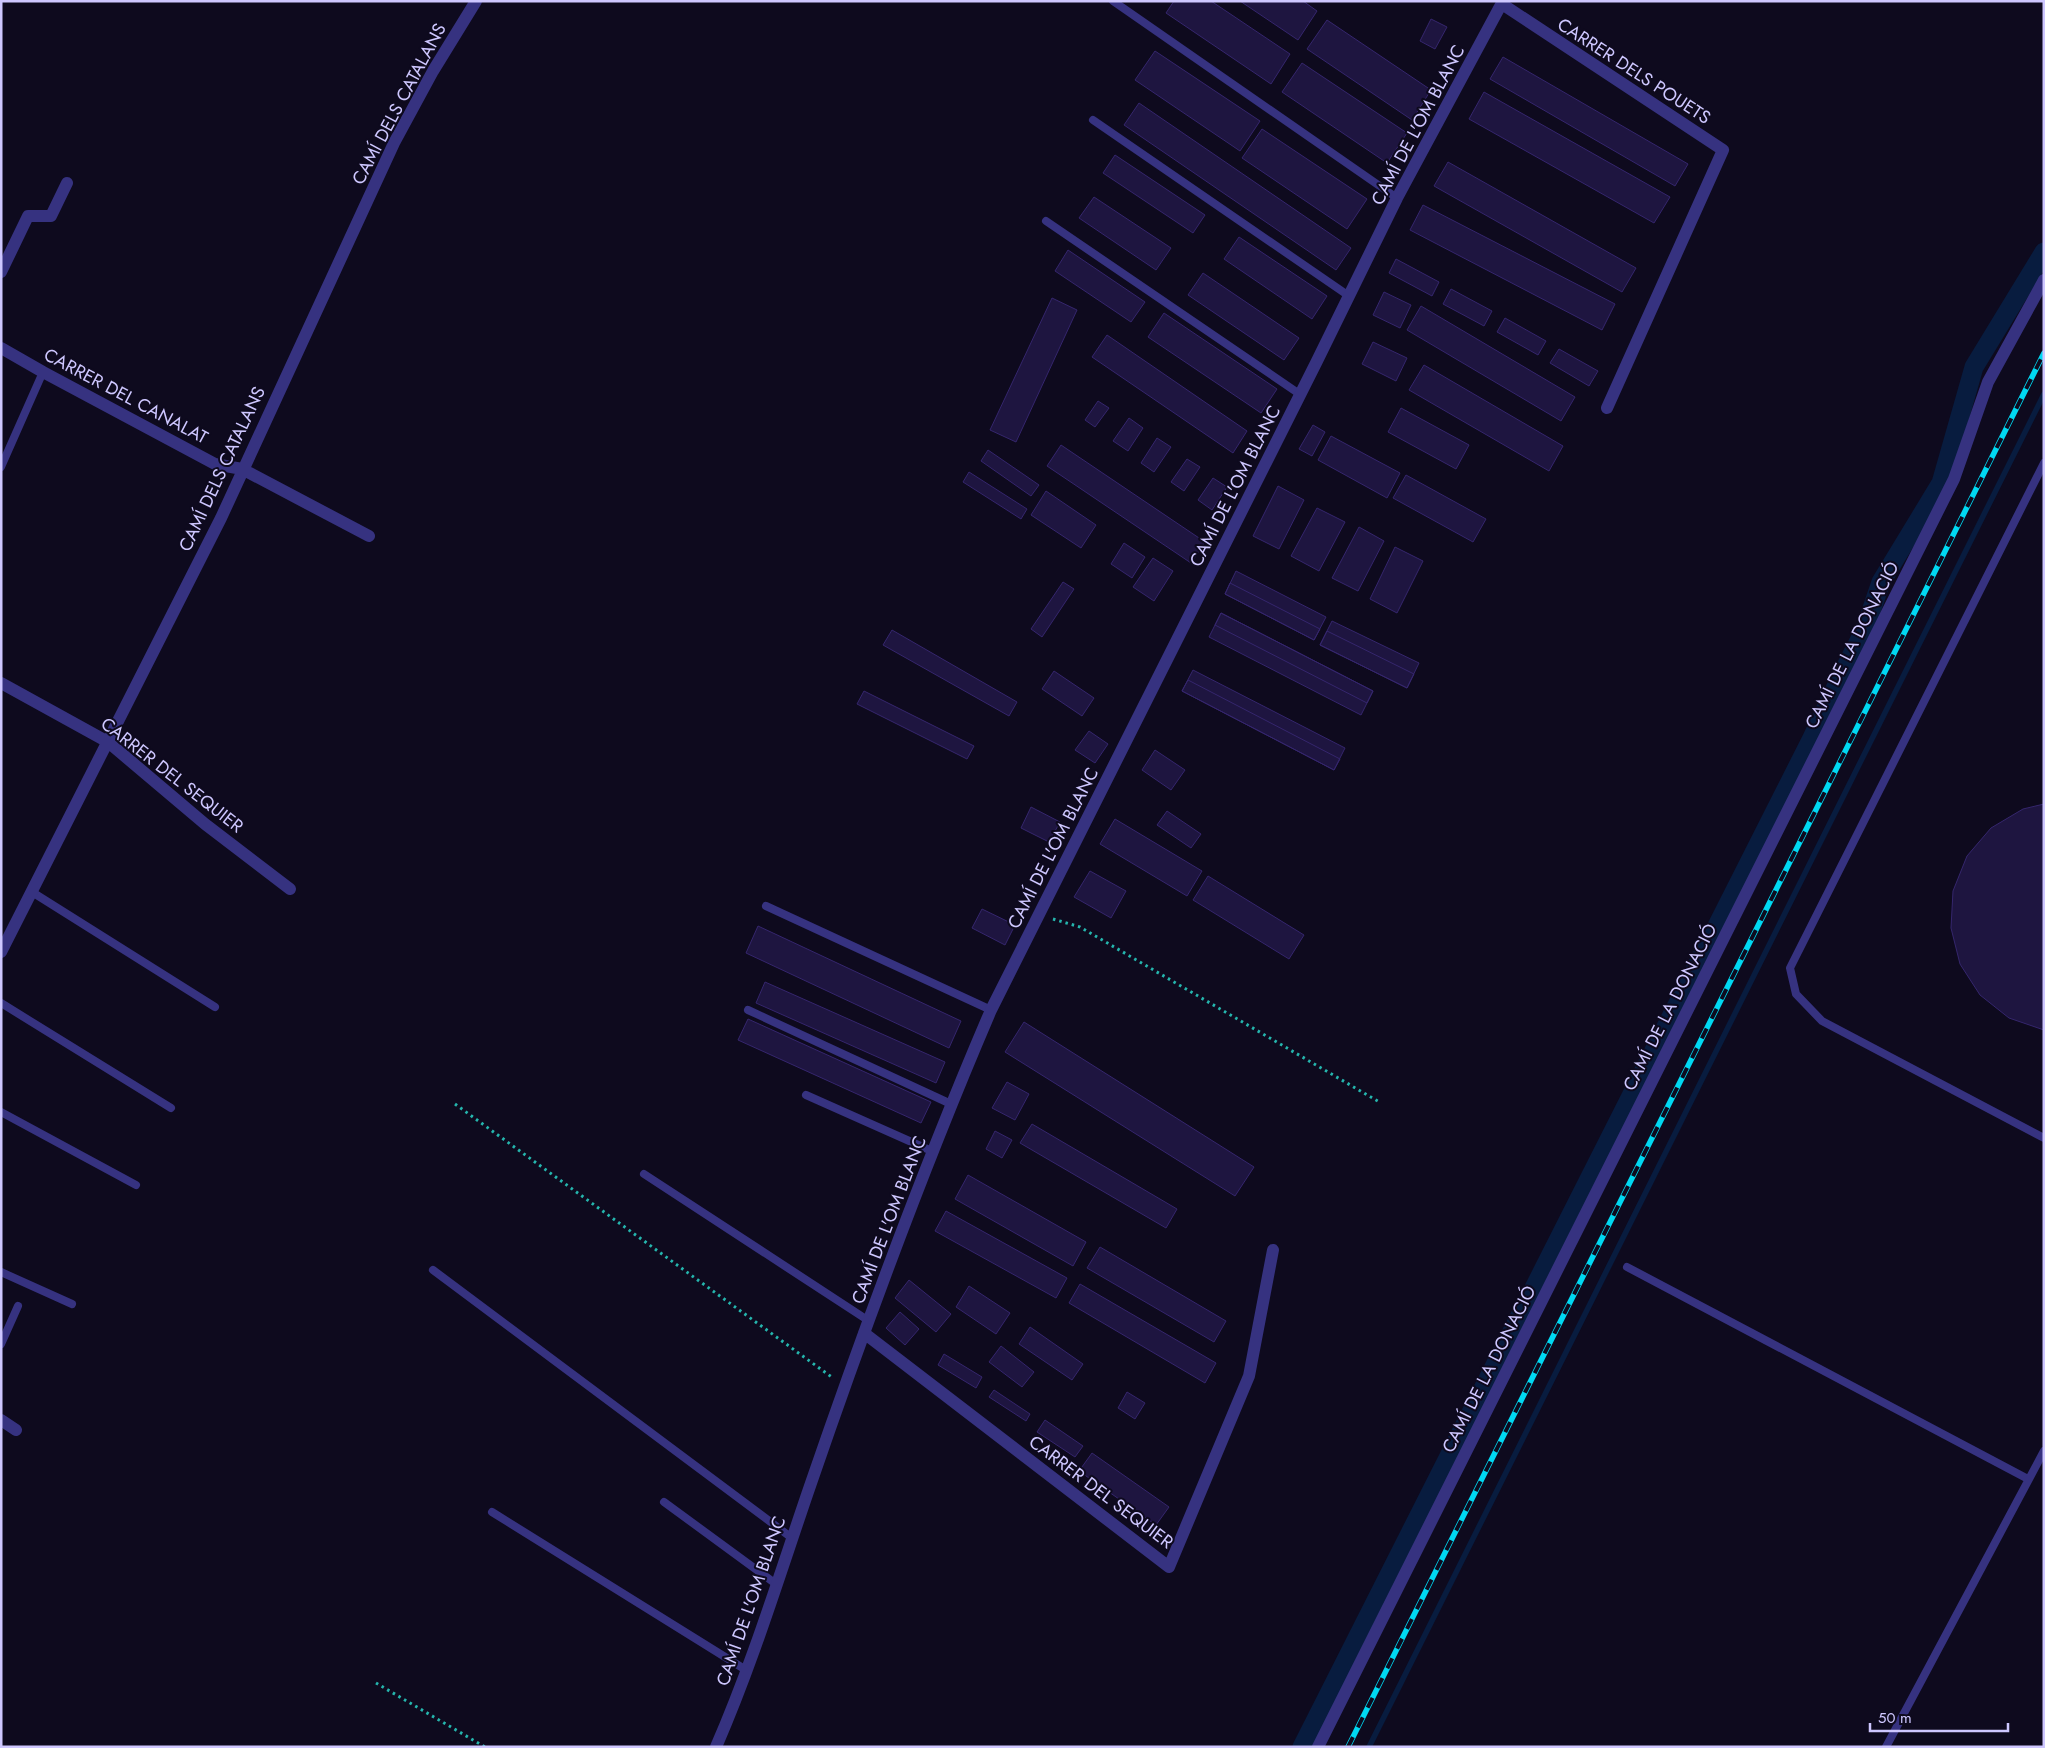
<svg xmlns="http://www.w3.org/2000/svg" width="2045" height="1748" font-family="Jost,sans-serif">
<rect width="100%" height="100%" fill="#0e0a1e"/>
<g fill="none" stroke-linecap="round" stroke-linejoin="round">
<path stroke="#081c3f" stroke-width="5.5" d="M1369 1747 2044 394"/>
<path stroke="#081c3f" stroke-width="19" d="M1302 1747 1812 738 1842 674 1865 629 1881 582 1941 483 1974 367 2044 252"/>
</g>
<path fill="#1e1540" stroke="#35266d" d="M1174 1H1211L1290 54 1271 84 1166 13Z
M1240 1H1303L1317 11 1298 40Z
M1431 19 1447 27 1435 49 1420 41Z
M1327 20 1431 90 1412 120 1307 49Z
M1155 51 1260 121 1240 151 1135 80Z
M1503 57 1688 164 1675 186 1490 79Z
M1302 63 1407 133 1387 163 1282 92Z
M1484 92 1670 197 1654 223 1469 119Z
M1139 103 1351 248 1336 270 1124 125Z
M1262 129 1367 199 1347 229 1242 158Z
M1115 155 1205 215 1193 233 1103 173Z
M1448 162 1636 268 1622 292 1434 186Z
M1094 197 1171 248 1156 270 1079 218Z
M1423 205 1615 304 1602 330 1410 230Z
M1239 237 1327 296 1312 319 1224 259Z
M1068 250 1145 302 1131 322 1055 271Z
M1396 259 1439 282 1432 296 1389 273Z
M1203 273 1299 338 1284 360 1188 295Z
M1451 289 1492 311 1484 326 1443 304Z
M1384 292 1411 305 1400 328 1373 315Z
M1052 298 1077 310 1016 442 990 430Z
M1421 306 1575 397 1561 421 1407 330Z
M1164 313 1277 389 1261 413 1148 337Z
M1505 318 1546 341 1538 355 1497 332Z
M1107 335 1247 431 1233 453 1092 357Z
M1373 342 1407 358 1396 381 1362 364Z
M1559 349 1598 371 1589 386 1550 363Z
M1424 365 1563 446 1549 471 1409 390Z
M1098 401 1109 408 1095 427 1085 420Z
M1401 408 1469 445 1456 469 1388 432Z
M1129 418 1143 428 1128 451 1113 441Z
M1313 425 1325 432 1312 456 1299 449Z
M1331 436 1400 473 1387 498 1318 460Z
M1157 438 1171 447 1154 472 1141 463Z
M1061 445 1205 542 1191 563 1047 466Z
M988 450 1039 485 1031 496 981 461Z
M1187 459 1200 467 1184 491 1171 482Z
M969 472 1027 509 1021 519 963 482Z
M1406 475 1486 519 1473 542 1393 498Z
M1213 478 1227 487 1212 510 1198 500Z
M1278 486 1304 500 1279 549 1253 536Z
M1046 491 1096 525 1081 548 1031 515Z
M1317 508 1345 522 1319 571 1291 556Z
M1359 527 1384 541 1358 591 1332 578Z
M1124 543 1145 557 1132 578 1111 564Z
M1395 547 1423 561 1397 613 1370 599Z
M1153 558 1173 571 1154 601 1133 587Z
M1236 571 1326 617 1314 640 1225 594Z
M1063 582 1074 589 1042 637 1031 629Z
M1230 583 1320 629 1314 640 1225 594Z
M1221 613 1373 691 1367 703 1215 625Z
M1221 613 1373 691 1361 715 1209 637Z
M1332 621 1419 663 1407 688 1320 645Z
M892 630 1017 702 1009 716 883 645Z
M1327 631 1414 674 1407 688 1320 645Z
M1193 670 1345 748 1334 770 1182 691Z
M1054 671 1094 698 1082 716 1042 689Z
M1188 680 1340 759 1334 770 1182 691Z
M864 691 974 746 967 759 857 704Z
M1089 731 1108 744 1095 763 1075 750Z
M1155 750 1185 770 1171 790 1142 770Z
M2044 804V1030L2009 1018 1980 995 1960 964 1951 928 1953 891 1967 856 1991 828 2023 809Z
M1031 807 1060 822 1049 842 1021 828Z
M1167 811 1201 834 1191 848 1157 825Z
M1115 819 1202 871 1187 896 1100 844Z
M1090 871 1126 891 1111 918 1074 897Z
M1208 876 1304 935 1289 959 1193 900Z
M982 909 1015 925 1005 945 972 928Z
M758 926 961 1021 949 1048 746 953Z
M765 982 945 1062 936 1083 756 1003Z
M748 1019 931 1102 921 1123 738 1040Z
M1024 1022 1254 1167 1235 1196 1005 1052Z
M1007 1082 1029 1094 1015 1120 992 1108Z
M1032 1124 1177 1209 1166 1228 1020 1143Z
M995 1131 1012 1140 1002 1158 986 1149Z
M968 1175 1086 1242 1073 1266 955 1199Z
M946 1211 1067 1278 1056 1298 935 1231Z
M1100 1247 1226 1321 1214 1342 1087 1268Z
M909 1280 951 1314 936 1332 895 1298Z
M1080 1284 1216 1363 1205 1383 1069 1303Z
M969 1286 1010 1313 996 1334 956 1307Z
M900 1312 919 1329 905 1345 886 1328Z
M1030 1327 1083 1364 1072 1380 1019 1344Z
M1001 1346 1034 1372 1022 1387 989 1362Z
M944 1354 982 1377 976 1388 938 1365Z
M994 1390 1030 1414 1026 1421 989 1397Z
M1127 1392 1145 1403 1135 1419 1118 1408Z
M1045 1420 1083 1446 1075 1457 1037 1432Z
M1092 1453 1169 1507 1156 1525 1079 1471Z"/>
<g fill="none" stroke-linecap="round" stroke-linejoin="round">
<path stroke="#25b5ad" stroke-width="3" stroke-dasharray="2.5 4" stroke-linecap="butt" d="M1053 919 1080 927 1381 1103
M455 1104 833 1378
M376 1683 485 1747"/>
<path stroke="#363280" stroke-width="8" d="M1113 1 1397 198
M1093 120 1349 296
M1046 221 1301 395
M2044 463 1790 968 1796 994 1822 1021 2044 1138
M1 467 43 372
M32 892 215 1007
M766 906 991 1010
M1 1003 171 1108
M748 1010 951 1104
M806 1095 934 1152
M1 1112 136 1185
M644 1174 869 1321
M1627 1267 2028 1479
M433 1270 792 1538
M1 1272 72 1304
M1 1344 18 1306
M664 1502 776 1584
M492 1512 746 1670
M1886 1747 2044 1451"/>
<path stroke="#363280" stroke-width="12" d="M1502 4 1723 150 1607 408
M1 272 28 216H51L67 183
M1 348 43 372 215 464 242 469 369 536
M1 683 108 742 205 824 290 889
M1 952 221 518 394 143 433 71 476 1
M864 1333 1169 1567 1249 1376 1273 1250
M1 1420 16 1430
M716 1747C753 1662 780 1573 810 1486 865 1326 924 1166 991 1010L1317 361 1397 198 1503 1
M1318 1747 1954 479 1988 382 2044 280"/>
<defs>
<path id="rail" d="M1348 1747 2044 353"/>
</defs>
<use href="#rail" stroke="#00d8f2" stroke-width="5.5"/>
<use href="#rail" stroke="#0e0a1e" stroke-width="4" stroke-dasharray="11" stroke-linecap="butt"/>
</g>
<g text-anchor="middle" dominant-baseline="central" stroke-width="4" stroke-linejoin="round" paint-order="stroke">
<g font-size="18" fill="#cec7ff" stroke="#0e0a1e">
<text transform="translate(1634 71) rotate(33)">CARRER DELS POUETS</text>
<text transform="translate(399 104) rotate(-62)">CAMÍ DELS CATALANS</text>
<text transform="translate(1418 125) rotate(-62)">CAMÍ DE L'OM BLANC</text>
<text transform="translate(126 396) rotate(28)">CARRER DEL CANALAT</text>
<text transform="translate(222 469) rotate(-65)">CAMÍ DELS CATALANS</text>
<text transform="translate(1235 486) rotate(-63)">CAMÍ DE L'OM BLANC</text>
<text transform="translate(1852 645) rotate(-63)">CAMÍ DE LA DONACIÓ</text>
<text transform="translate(172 775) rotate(38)">CARRER DEL SEQUIER</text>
<text transform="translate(1053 848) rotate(-63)">CAMÍ DE L'OM BLANC</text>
<text transform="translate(1670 1007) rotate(-63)">CAMÍ DE LA DONACIÓ</text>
<text transform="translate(889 1220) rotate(-69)">CAMÍ DE L'OM BLANC</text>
<text transform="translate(1489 1369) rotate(-63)">CAMÍ DE LA DONACIÓ</text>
<text transform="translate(1101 1492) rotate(37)">CARRER DEL SEQUIER</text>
<text transform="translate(751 1601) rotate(-71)">CAMÍ DE L'OM BLANC</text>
</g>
</g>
<rect width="2045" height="1748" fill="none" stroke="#cec7ff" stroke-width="5"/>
<path d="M1870 1723v8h138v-8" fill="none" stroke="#cec7ff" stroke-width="2.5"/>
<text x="1878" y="1723" font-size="15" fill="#cec7ff" stroke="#0e0a1e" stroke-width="4" paint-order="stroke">50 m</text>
</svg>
